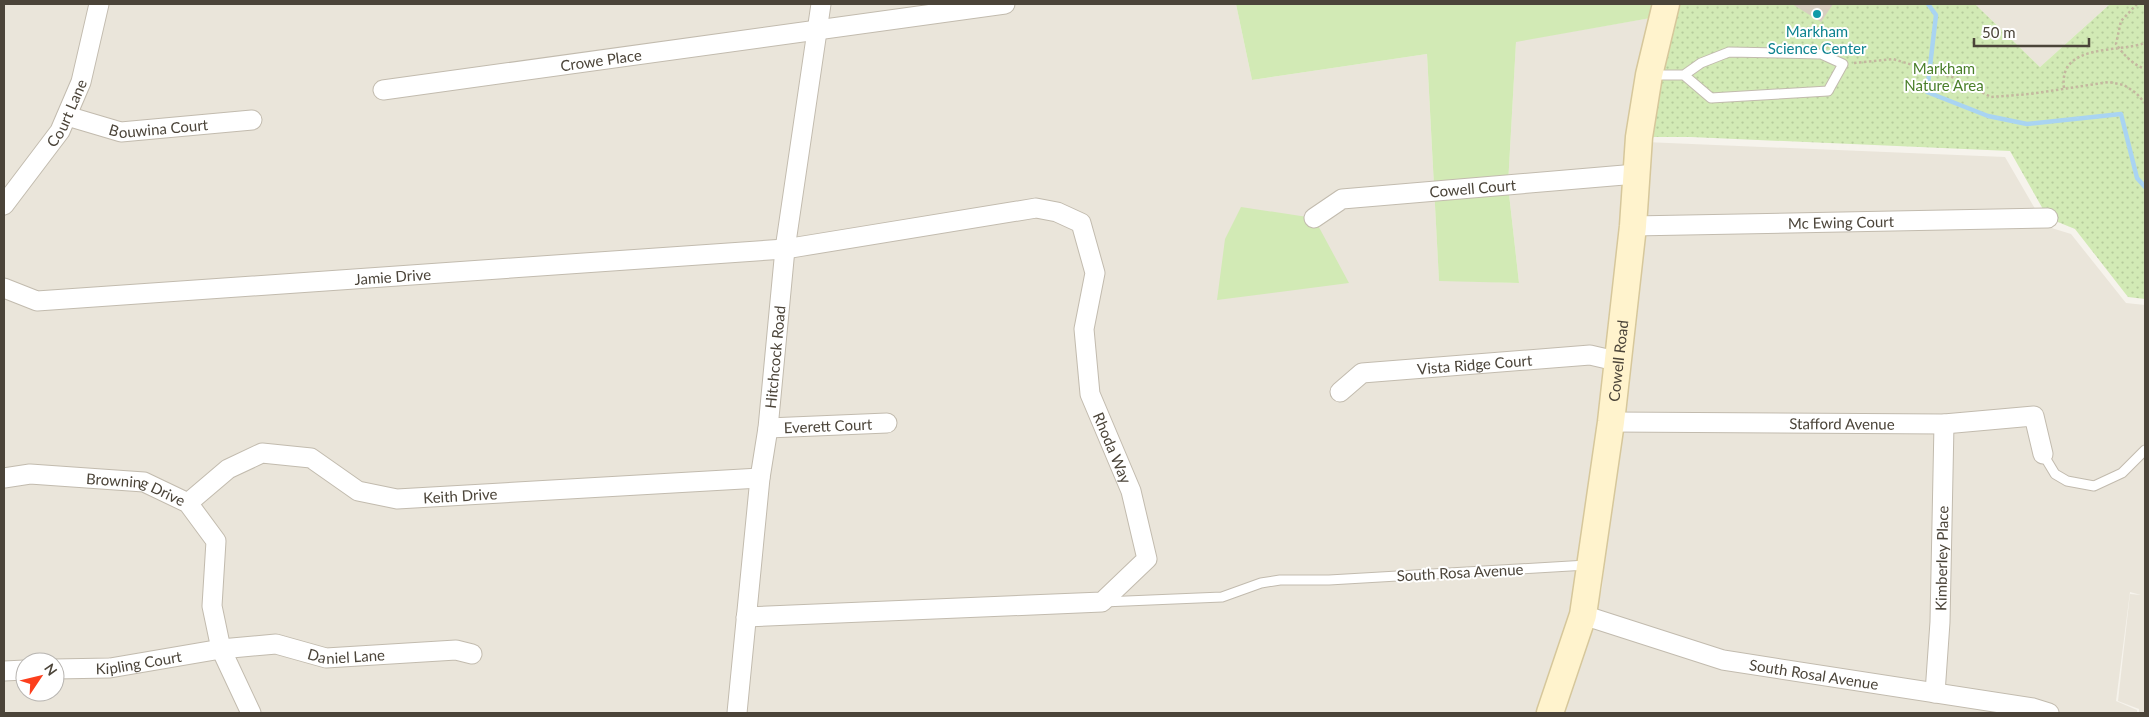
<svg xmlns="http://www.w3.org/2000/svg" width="2149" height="717" font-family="Lato,sans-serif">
<defs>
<pattern id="park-dots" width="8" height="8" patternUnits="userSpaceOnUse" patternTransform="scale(1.25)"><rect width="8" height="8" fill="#d2eab5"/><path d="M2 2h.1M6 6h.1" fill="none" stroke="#b6ca9c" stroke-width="1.8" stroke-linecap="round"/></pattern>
</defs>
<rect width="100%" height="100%" fill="#f6f3ec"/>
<path fill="#eae5da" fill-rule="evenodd" d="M4 4H1236L1252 80 1427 54 1439 280 1519 283 1508 185 1516 41 1662 16 1611 422 1550 713H4ZM25 662H55V692H25Z
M1975 4H2110L2040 67Z
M1645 142 2005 157 2045 226 2071 234 2126 303 2145 305V713H2139V709L2118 701 2130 594 2141 595 2130 592 2116 701 2137 710V713H1563L1602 588Z"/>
<path fill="#d2eab5" d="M1236 4H1666L1662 16 1516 42 1508 185 1519 283 1439 281 1427 54 1252 80Z
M1241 207 1314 218 1349 283 1217 300 1225 239Z"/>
<path fill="url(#park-dots)" d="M1666 4H1975L2040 67 2110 4H2145V299L2128 297 2075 229 2048 218 2010 151 1691 137H1639Z"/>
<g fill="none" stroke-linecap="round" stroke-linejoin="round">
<path stroke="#a9d4f2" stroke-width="4.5" d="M1928 4 1936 15 1927 92 1988 116 2027 124 2121 114 2137 178 2145 187"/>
</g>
<path fill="#d8cfc1" d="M1792 4H1833L1821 22Z"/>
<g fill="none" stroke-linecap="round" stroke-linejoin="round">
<defs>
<path id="lane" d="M1652 75H1684L1701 63 1729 52 1821 54 1843 64 1828 91 1711 98 1684 75
M2043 454 2055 474 2067 481 2094 486 2122 473 2145 450
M1103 602 1222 597 1261 583 1280 580H1329L1587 565"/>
<g id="street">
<path id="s1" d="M383 90 1005 4"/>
<path id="s2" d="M67 116 121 132 252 120"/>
<path id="s3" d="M4 205 60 131 81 82 99 4"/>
<path id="s4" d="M1314 218 1342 199 1636 174"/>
<path id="s5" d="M1633 226 2048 218"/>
<path id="s6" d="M4 288 37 301 785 249 1036 208 1057 212 1081 223 1095 273 1084 329 1090 394 1131 491 1147 559 1102 602 746 617"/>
<path id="s7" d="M1340 392 1362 373 1590 355 1616 361"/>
<path id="s8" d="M1611 422 1944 424 2034 416 2043 454"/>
<path id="s9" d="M768 428 887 423"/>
<path id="s10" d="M4 478 30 474 144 482 188 503 216 541 212 606 221 649 251 713"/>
<path id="s11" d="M188 503 228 469 262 453 311 458 358 491 397 499 760 478"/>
<path id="s12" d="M1583 615 1723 660 2033 708 2049 713"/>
<path id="s13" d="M55 669 110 668 221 649 276 644 326 658 456 650 472 654"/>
<path d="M4 671 25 670"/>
<path id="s14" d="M1935 693 1940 622 1944 424"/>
<path id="s15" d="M737 713 760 478 768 428 785 249 821 4"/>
</g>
<g id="secondary">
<path id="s16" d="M1550 713 1583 615 1611 422 1633 226 1639 137 1649 75 1666 4"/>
</g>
</defs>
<use href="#lane" stroke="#c2bbae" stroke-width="11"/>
<use href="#street" stroke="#c2bbae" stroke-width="21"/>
<use href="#secondary" stroke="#d6c79b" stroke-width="29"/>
<path stroke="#c4b79f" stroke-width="2.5" stroke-dasharray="2.5 2.5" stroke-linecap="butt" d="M2137 4 2121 21 2116 44C2124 55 2132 64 2145 69
M1854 63 1893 59 1952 77 1991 97 2030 94 2109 82 2124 85 2136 93 2145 103
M2064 88C2058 43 2118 53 2145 43"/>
<use href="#lane" stroke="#fff" stroke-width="9"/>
<use href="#street" stroke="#fff" stroke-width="19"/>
<use href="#secondary" stroke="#fff3cd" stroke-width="26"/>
</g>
<circle fill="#0f9aa8" stroke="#fff" stroke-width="2" cx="1817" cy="14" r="5"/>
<g text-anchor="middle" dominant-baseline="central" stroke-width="4" stroke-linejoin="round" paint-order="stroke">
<g font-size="15" fill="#0d838f" stroke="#fff">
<text x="1817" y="31">Markham<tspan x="1817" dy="17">Science Center</tspan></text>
</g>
<g font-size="15" fill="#4b4439" stroke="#fff">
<text stroke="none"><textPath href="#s1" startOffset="220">Crowe Place</textPath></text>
<text stroke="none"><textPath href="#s3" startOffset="112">Court Lane</textPath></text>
<text stroke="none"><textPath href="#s2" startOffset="94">Bouwina Court</textPath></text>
<text stroke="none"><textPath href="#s4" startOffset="165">Cowell Court</textPath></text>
<text stroke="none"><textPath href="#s5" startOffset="208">Mc Ewing Court</textPath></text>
<text stroke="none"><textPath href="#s6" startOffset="392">Jamie Drive</textPath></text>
<text stroke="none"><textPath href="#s15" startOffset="358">Hitchcock Road</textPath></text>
<text stroke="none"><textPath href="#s16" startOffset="360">Cowell Road</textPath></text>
<text stroke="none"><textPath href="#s7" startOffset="142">Vista Ridge Court</textPath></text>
<text stroke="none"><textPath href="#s8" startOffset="231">Stafford Avenue</textPath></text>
<text stroke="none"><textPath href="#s9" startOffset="60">Everett Court</textPath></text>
<text stroke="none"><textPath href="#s6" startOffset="1320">Rhoda Way</textPath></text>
<text stroke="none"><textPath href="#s10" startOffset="134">Browning Drive</textPath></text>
<text stroke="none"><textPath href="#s11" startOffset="300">Keith Drive</textPath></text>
<text stroke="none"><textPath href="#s14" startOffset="135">Kimberley Place</textPath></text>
<text transform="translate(1460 572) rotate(-3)">South Rosa Avenue</text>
<text stroke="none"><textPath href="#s13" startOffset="295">Daniel Lane</textPath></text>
<text stroke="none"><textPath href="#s13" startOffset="84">Kipling Court</textPath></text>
<text stroke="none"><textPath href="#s12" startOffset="239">South Rosal Avenue</textPath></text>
</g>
<g font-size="15" fill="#4a7f2a" stroke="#fff">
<text x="1944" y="68">Markham<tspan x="1944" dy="17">Nature Area</tspan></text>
</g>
</g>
<rect width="2149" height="717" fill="none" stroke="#4b4439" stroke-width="10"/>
<g transform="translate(40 677) rotate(55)"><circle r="24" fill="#ffffff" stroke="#b7b4b0"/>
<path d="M0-4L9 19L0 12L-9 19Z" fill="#fc3f1d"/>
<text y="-8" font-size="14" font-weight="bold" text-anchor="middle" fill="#4b4439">N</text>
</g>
<path d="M1974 38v8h115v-8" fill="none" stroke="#4b4439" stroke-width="2.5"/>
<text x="1982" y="38" font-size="15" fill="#4b4439" stroke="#ffffff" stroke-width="4" paint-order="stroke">50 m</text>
</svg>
